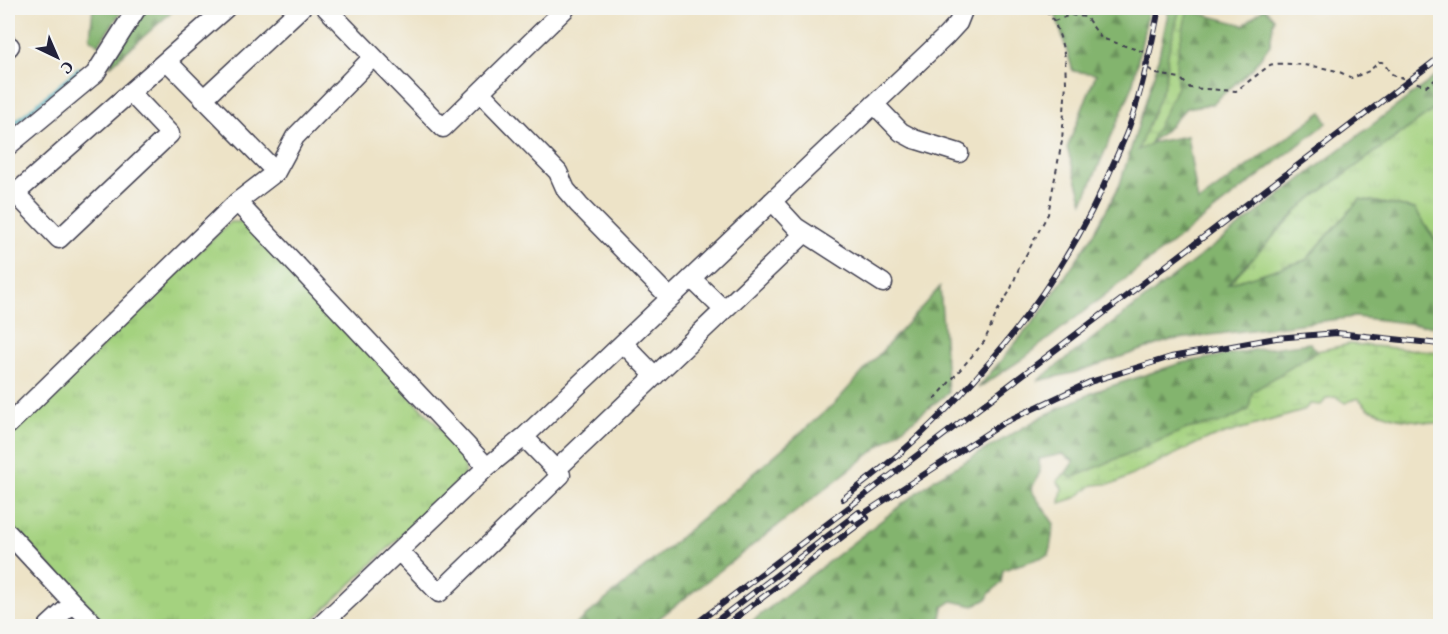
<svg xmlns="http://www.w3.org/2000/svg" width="1448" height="634" font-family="Vollkorn,serif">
<defs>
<pattern id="grass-tufts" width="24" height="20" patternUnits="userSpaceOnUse" patternTransform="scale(1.5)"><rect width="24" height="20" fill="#a4d27f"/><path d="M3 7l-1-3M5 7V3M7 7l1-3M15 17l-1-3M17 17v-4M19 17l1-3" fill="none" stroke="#8db46f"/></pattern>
<pattern id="forest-firs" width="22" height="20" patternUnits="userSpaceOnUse" patternTransform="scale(1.5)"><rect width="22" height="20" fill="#83b46e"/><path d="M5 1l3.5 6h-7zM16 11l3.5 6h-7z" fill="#6b925c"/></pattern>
<pattern id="wetland-marsh" width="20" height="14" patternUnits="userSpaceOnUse" patternTransform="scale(1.5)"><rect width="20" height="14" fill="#a4d27f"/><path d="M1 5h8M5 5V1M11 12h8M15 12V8" fill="none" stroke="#8db46f"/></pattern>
</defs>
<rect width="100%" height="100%" fill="#f6f6f2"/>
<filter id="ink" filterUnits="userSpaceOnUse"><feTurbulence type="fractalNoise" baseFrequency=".0167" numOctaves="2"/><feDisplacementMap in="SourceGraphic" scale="12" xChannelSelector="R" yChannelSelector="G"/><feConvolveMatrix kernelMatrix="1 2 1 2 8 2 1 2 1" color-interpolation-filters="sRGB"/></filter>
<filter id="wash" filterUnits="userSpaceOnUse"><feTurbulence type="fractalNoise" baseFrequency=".008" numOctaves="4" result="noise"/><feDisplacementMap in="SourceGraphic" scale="24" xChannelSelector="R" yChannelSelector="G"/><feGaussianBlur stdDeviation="1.35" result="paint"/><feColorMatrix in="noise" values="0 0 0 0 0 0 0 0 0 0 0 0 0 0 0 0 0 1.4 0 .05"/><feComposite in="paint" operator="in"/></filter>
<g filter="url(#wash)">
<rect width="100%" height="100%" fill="#ede3c7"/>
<path fill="url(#grass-tufts)" stroke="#637a5d" stroke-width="1.5" d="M1440 105V248L1415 209 1360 199 1306 260 1227 285 1304 204Z
M230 222H244L466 455 464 476 307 626H108L8 522V438Z"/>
<path fill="url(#forest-firs)" stroke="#526b54" stroke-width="1.5" d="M93 8H124L98 45 90 38Z
M139 8H176L109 67Z
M1049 8H1149L1132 88 1083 202 1067 148 1096 74 1073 71 1056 16Z
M1169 8H1198V13L1244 25 1264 8 1274 18 1270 45 1252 69 1212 104 1186 108 1169 127 1150 143 1187 136 1198 202 1322 112 1327 123 1021 360 978 388 1039 315 1093 235 1120 184 1157 65Z
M1440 73V105L1304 204 1228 284 1306 260 1360 199 1415 209 1440 248V327L1355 317 1171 340 1073 373 1037 381Z
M940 287 948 393 649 626H574L669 547 835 403Z
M1310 343 1317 351 1253 392 1249 410 1224 422 1187 429 1072 478 1065 474 1074 461 1062 454 1039 459 1040 472 1031 490 1054 524 1049 555 1003 570 1001 583 989 594 987 599 974 606 952 601 943 607 941 618 932 626H746L936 478 1045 415 1096 391 1181 363 1254 350Z"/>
<path fill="url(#wetland-marsh)" stroke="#637a5d" stroke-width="1.5" d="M1180 8H1188L1176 60 1177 87 1149 145 1138 150 1165 83 1168 54Z
M1350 344 1440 352V424L1397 418 1369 409 1358 398 1345 403 1336 397 1327 398 1321 405 1310 404 1303 411 1204 440 1116 483 1093 485 1075 498 1060 503 1062 488 1057 481 1065 474 1072 478 1187 429 1224 422 1249 410 1252 392 1317 351Z"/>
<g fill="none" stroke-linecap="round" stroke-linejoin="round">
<path stroke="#3ca9bb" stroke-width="4" d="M8 129 79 69"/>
</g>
</g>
<g filter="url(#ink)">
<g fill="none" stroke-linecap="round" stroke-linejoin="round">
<defs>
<path id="minor" d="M326 8 443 128 566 8
M8 48 10 46
M480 92 558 172 566 190 579 205 670 298
M203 99 301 8
M874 104 901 132 914 139 959 153
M8 146 95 74 137 8
M276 172 295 137 373 57
M15 193 59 239 170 134 130 92
M8 200 226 8
M772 201 796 227 883 283
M237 202 487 467
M691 278 724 310
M623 343 655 376
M8 425 237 202 276 172 167 61
M556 470 805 233
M8 533 73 603 48 626
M399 551 439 593 561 475 524 437
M73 603 96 626
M320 626 487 467 524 437 946 36 958 23 964 8"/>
</defs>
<use href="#minor" stroke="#403f50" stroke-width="21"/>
<path stroke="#403f50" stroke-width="2" stroke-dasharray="4.5 4.5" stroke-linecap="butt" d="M1054 21 1070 15 1086 17 1101 38 1147 53 1144 65 1156 74 1180 78 1190 88 1236 91 1270 65C1283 61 1326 67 1339 72 1343 73 1347 76 1352 78L1369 71 1379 62H1382C1386 65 1388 71 1392 74 1395 76 1424 85 1427 86L1440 76
M935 399 984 342 998 310 1010 291 1019 268 1048 214 1062 141 1066 83 1065 57 1060 37 1054 21 1044 8"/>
<use href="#minor" stroke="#fff" stroke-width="18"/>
<defs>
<path id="rail" d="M843 499C868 479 894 460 917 438 1001 359 1071 267 1115 160 1121 146 1128 132 1132 118 1144 82 1152 44 1159 8
M854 520 1003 423 1090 382 1171 357 1276 338 1337 333 1440 344
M693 626 1440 57
M710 626 859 512
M725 626 867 518"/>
</defs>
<use href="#rail" stroke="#22223b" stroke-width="6"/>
<use href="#rail" stroke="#f6f6f2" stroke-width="4" stroke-dasharray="11" stroke-linecap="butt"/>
</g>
</g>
<rect width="1448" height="634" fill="none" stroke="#f6f6f2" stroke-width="30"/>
<g transform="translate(57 57) rotate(136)" stroke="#f6f6f2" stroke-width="4.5" paint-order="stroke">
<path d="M0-4.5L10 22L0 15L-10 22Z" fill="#22223b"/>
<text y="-9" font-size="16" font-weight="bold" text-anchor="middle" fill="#22223b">С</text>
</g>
</svg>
